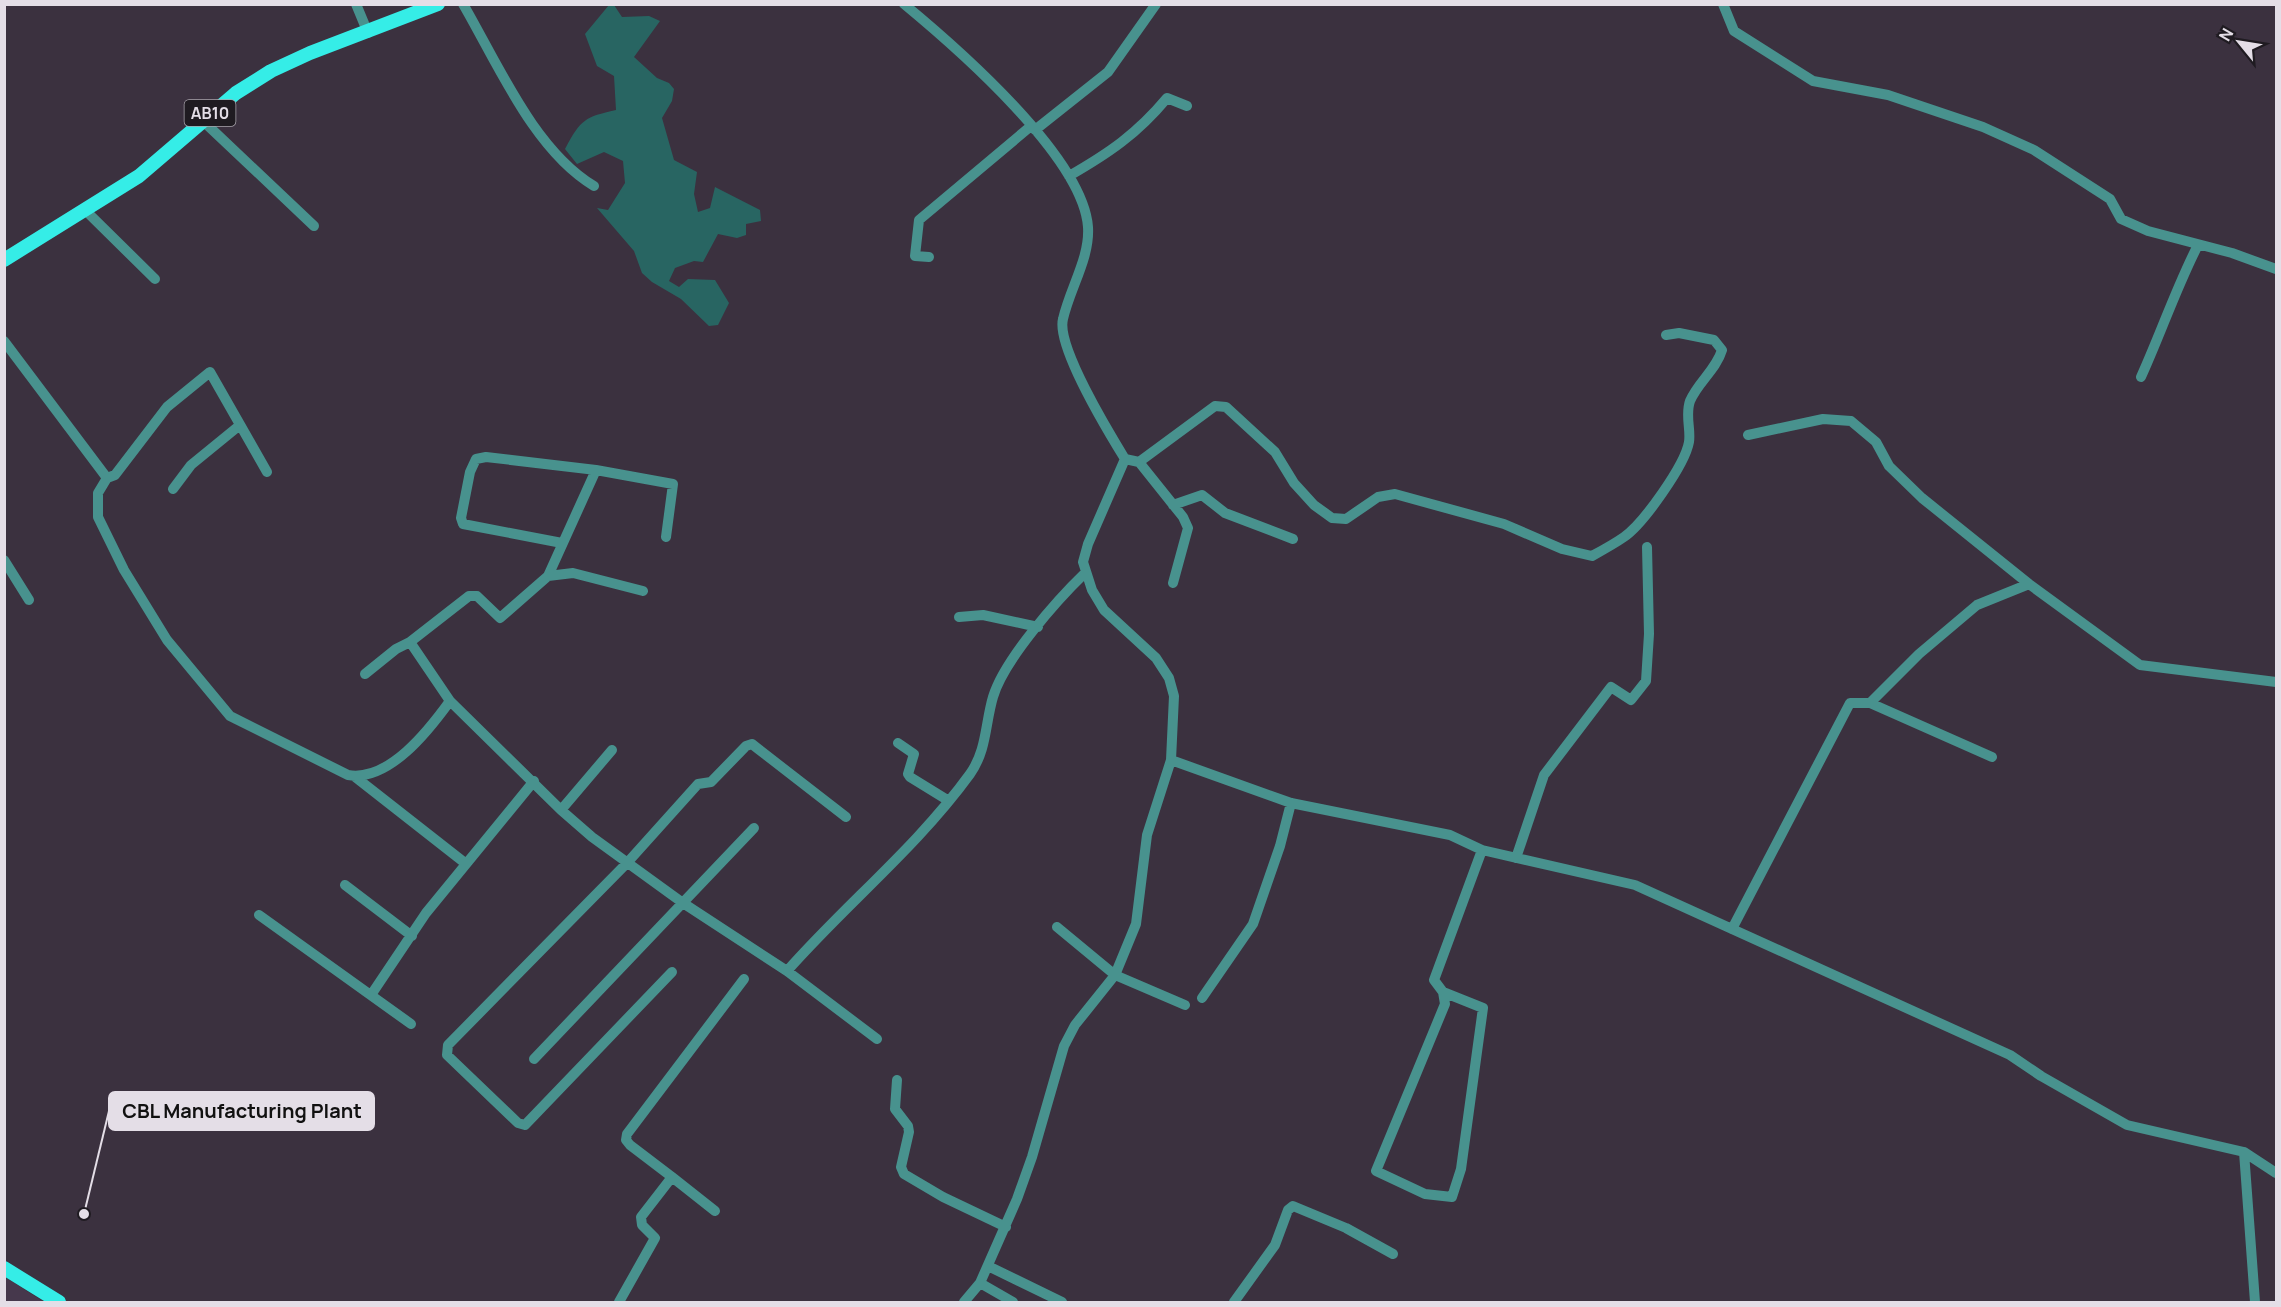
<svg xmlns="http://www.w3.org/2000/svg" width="2281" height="1307" font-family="Manrope,sans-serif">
<rect width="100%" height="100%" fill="#3b313f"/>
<path fill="#46384c" d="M4 1277H5L44 1302H5Z"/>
<path fill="#286562" d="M609 5H614L622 17 649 16 660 21 634 57 657 78 669 83 674 89 672 101 662 118 674 160 697 172 694 194 698 212 710 208 715 187 760 210 761 221 746 224V235L737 238 718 234 703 262 694 261 675 268 669 281 679 287 688 279 715 280 729 303 718 325 709 326 681 299 652 282 642 273 634 251 597 208 608 210 625 183 623 161 604 152 577 164 565 149C581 119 585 117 616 110L614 76 597 66 585 34Z"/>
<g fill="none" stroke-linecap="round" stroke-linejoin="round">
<path stroke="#48928e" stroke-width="10" d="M356 4 368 33
M463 4C498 64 534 150 594 186
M904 4C956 47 1083 157 1088 227 1090 258 1070 288 1063 319 1056 346 1109 433 1125 459L1088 544 1083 562 1092 590 1104 610 1156 658 1169 678 1174 696 1171 760 1147 835 1136 924 1115 975 1075 1025 1064 1046 1032 1157 1017 1199 980 1283 964 1302
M1723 4 1734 31 1813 81 1888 95 1983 127 2034 150 2110 199 2121 219 2148 231 2232 253 2276 269
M202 120 314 226
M1035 130 1108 72 1156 4
M1069 176C1109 153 1137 134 1167 98L1187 106
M85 210 155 279
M929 257 915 256 919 220 1031 126
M4 341 107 478
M2141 377C2161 333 2176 288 2198 245
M1748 435 1823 419 1851 421 1876 442 1889 466 1922 498 2029 584
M1125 459 1139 462 1215 406 1226 407 1275 452 1294 483 1314 505 1332 518 1346 519 1378 497 1395 494 1504 524 1562 549 1592 556C1603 550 1614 544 1624 537 1643 524 1685 465 1689 442 1691 429 1685 415 1690 401 1698 382 1716 370 1722 350L1714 340 1679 333 1666 335
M1139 462 1183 517 1188 528 1173 583
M596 470 673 484 666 537
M267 472 210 372 167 407 115 475 107 478 98 493V517L124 570 167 640 230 716 348 775C389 782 429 730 450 701L410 642 469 596H477L500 618 548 576 596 470 486 457 476 459 470 472 461 518 463 524 562 543
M173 489 191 465 240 425
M1173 505 1202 495 1225 513 1293 539
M4 560 29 600
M548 576 573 573 643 591
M959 617 983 615 1038 627
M365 674 396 649 410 642
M450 701 561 810 592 837 683 903 787 971 877 1039
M1870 703 1919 654 1977 605 2029 584 2140 665 2276 682
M898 743 914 754 908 774 910 777 949 801
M1171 760 1291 803 1450 835 1482 850 1635 885 2010 1055 2041 1076 2127 1125 2244 1152 2276 1173
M354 776 465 863
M561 810 612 750
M1516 858 1544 775 1611 687 1631 700 1646 681 1649 634 1647 547
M345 885 412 936
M259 915 411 1024
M1057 927 1115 975 1185 1005
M1732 929 1850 703H1870L1992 757
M787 971C846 904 917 847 970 774 987 750 985 724 993 697 1004 660 1057 600 1085 573
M672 972 525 1125 518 1123 447 1055 448 1045 627 863 698 784 711 782 746 746 752 744 757 748 846 817
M1443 992 1483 1008 1461 1169 1452 1197 1425 1194 1376 1171 1445 1004 1443 992 1434 980 1482 850
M371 995 426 913 534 781
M1202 998 1253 924 1280 846 1291 803
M534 1059 754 828
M897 1080 895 1109 908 1126 909 1132 901 1167 904 1174 943 1197 1006 1227
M2244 1152 2255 1302
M672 1177 715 1211
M988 1266 1062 1302
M980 1283 1013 1302
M619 1302 655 1238 642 1225 641 1217 672 1177 630 1145 626 1140 627 1134 744 979
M1234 1302 1275 1245 1288 1210 1293 1206 1346 1228 1393 1254"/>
<path stroke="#35ede7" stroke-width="14" d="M4 260 139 176 236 93 271 71 310 53 438 4
M4 1268 59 1302"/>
</g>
<g text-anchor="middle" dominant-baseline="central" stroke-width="5" stroke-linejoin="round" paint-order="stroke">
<rect fill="#1f1b21" stroke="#a9a4ac" stroke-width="1.5" x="184.5" y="100" width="51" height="26" rx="4.5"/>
<g font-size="16" font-weight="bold" fill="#e4dee7">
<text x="210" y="113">AB10</text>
</g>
</g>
<path fill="none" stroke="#e4dee7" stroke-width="2" d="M84 1214L109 1111"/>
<circle fill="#e4dee7" stroke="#1f1b21" stroke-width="2" cx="84" cy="1214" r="6"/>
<rect fill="#e4dee7" stroke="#e4dee7" stroke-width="2" x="109" y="1092" width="265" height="38" rx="6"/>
<g font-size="20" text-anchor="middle" font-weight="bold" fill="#111">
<text x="242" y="1118">CBL Manufacturing Plant</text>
</g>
<rect width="2281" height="1307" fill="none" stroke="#e4dee7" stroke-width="12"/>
<g transform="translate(2239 42) rotate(300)" stroke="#1f1b21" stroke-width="4.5" paint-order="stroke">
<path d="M0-4.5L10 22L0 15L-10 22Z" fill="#e4dee7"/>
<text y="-9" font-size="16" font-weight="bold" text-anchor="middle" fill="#e4dee7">N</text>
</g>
</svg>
